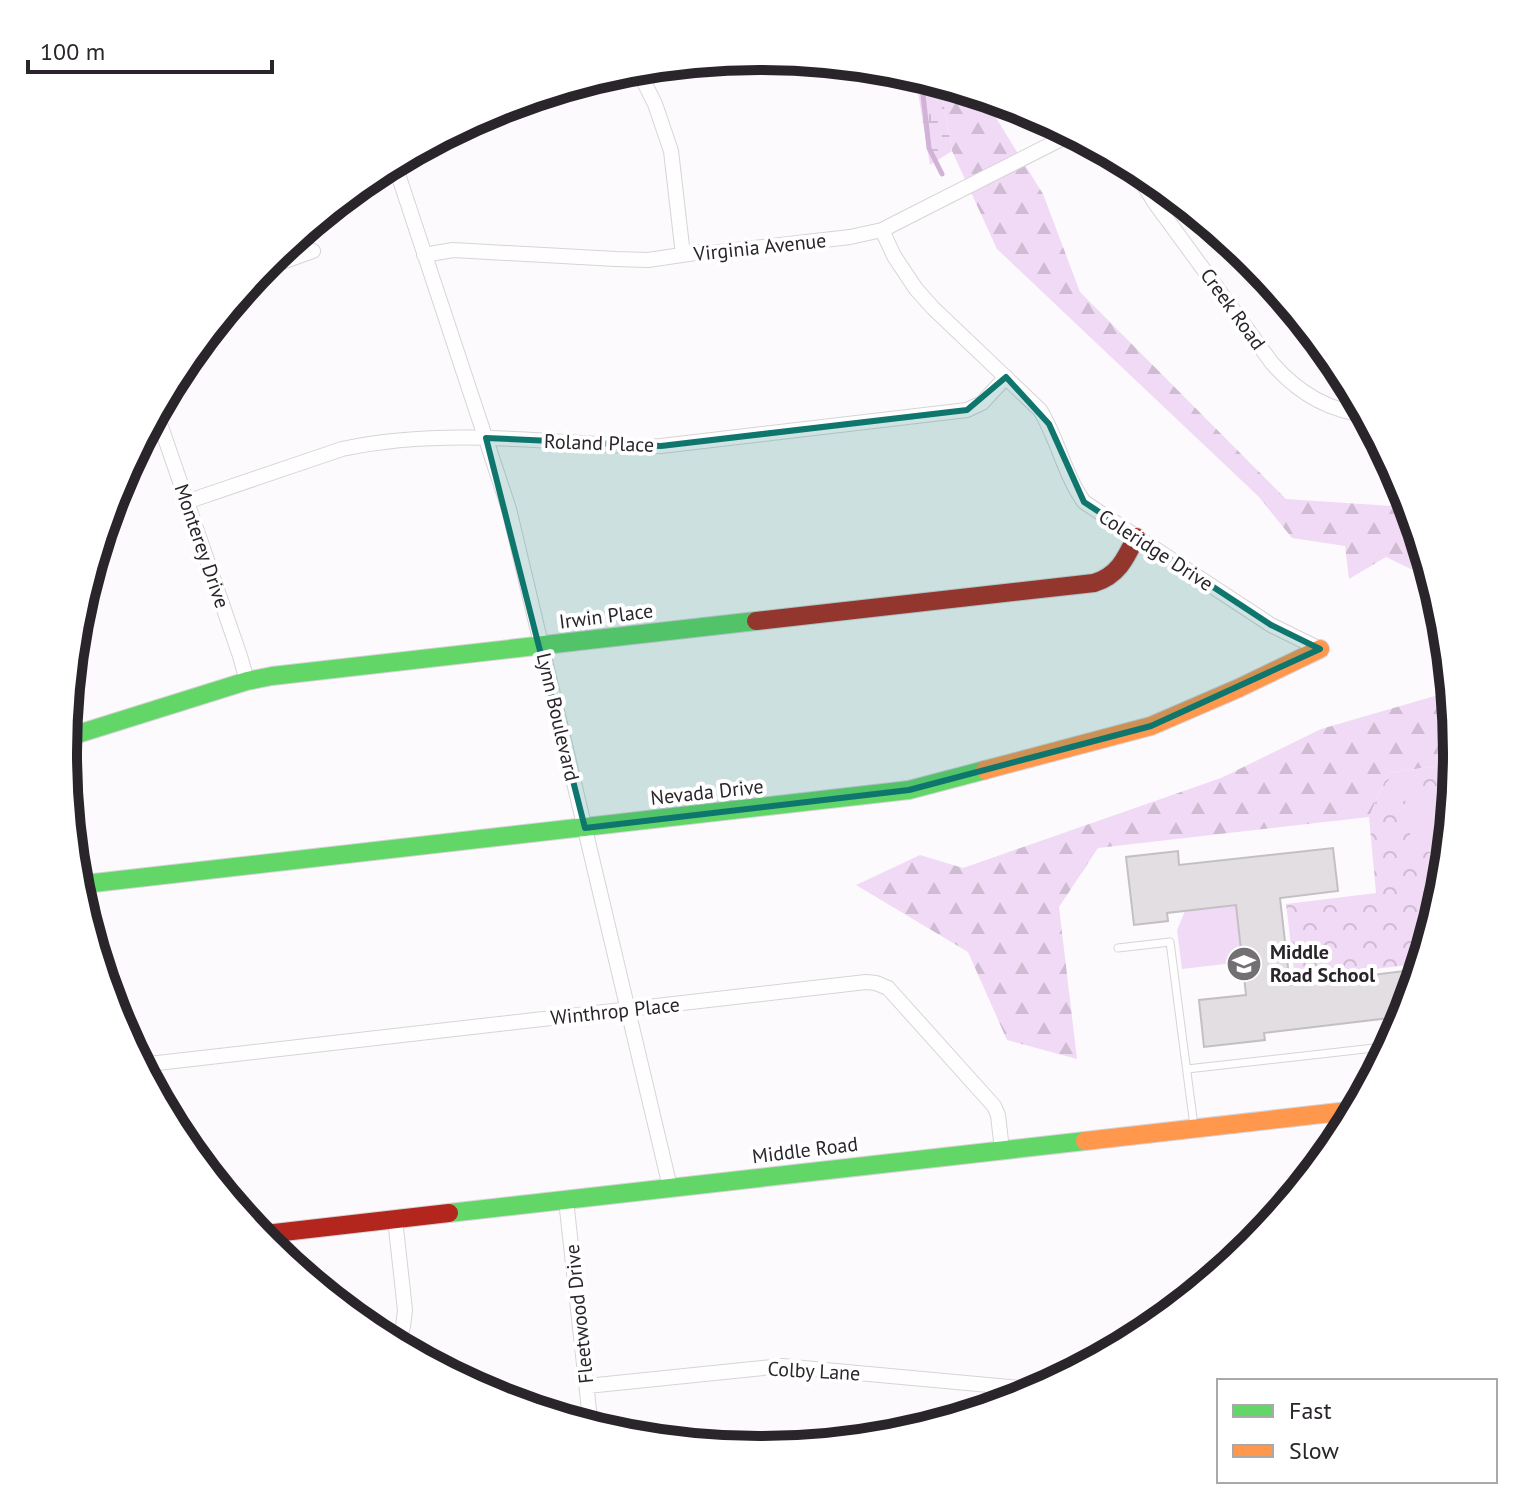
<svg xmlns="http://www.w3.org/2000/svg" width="1521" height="1507" font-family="'PT Sans',sans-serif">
<defs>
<pattern id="forest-firs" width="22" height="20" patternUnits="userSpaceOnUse" patternTransform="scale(2)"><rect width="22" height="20" fill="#f1daf5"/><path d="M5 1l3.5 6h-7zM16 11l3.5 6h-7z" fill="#cfbbd2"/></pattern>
<pattern id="wetland-marsh" width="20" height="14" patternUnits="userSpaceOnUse" patternTransform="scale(2)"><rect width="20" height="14" fill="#f1daf5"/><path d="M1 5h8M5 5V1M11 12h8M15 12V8" fill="none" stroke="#cfbbd2"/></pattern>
<pattern id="park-crowns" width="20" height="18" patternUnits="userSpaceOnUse" patternTransform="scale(2)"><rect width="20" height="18" fill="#f1daf5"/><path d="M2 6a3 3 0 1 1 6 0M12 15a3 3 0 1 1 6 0" fill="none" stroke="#cfbbd2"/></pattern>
</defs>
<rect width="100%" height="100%" fill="#fdfafd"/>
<path fill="url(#forest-firs)" d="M940 83 982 95 1043 194 1080 292 1286 499 1392 506 1416 525 1445 618 1447 642 1432 638 1419 573 1386 557 1349 579 1345 546 1292 538 1259 497 997 249 952 151Z
M1452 691 1458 754 1457 763 1388 773 1369 817 1098 848 1059 907 1077 1059 1007 1040 968 952 856 885 920 855 963 868 1221 778 1321 729Z"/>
<path fill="url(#wetland-marsh)" d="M915 75 940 83 952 151 930 165Z"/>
<path fill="url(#park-crowns)" d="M1457 763 1445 890 1415 986 1414 971 1408 965 1295 979 1286 904 1376 893 1369 817 1388 773Z"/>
<path fill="#f1daf5" d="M1396 772 1416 790 1455 785 1448 851C1434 854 1423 853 1411 845L1407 803 1385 784Z
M1236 905 1242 962 1182 969 1177 930 1185 911Z"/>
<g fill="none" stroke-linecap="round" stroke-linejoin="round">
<path stroke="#d0b3d6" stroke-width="5" d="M921 77 929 148 942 174"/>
</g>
<path fill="#e2dee2" stroke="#c3c0c3" stroke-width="2" d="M1333 848 1338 891 1280 898 1290 985 1404 971 1408 1010 1406 1016 1264 1033 1265 1040 1204 1047 1199 1000 1246 995 1236 905 1167 913 1168 921 1134 925 1126 857 1178 851 1179 865Z"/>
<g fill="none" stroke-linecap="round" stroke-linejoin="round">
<defs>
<path id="lane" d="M1118 948 1170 942 1194 1126
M1187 1069 1392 1046"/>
<path id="street" d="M637 68 655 104 671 151 683 255
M394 162 509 509 670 1187
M1130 164 1155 203 1272 363C1297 392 1328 411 1367 415
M882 230 894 256 916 289 933 308 1040 410C1058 439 1064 474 1084 502L1271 625 1320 649
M424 255 453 250 616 259 648 260 702 252 711 253 850 237 882 230 1073 133
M260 270 313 251
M156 412 240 656 247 681
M186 502 342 449C439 428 541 441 640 447L661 446 967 410 982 403 1006 377
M140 1065 866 982 876 983 888 988 994 1106 998 1115 1002 1150
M566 1200 591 1428
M395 1219 405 1310 403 1326 397 1346
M587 1386 782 1366 1042 1390"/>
<path id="fast" d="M65 738 247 681 272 676 756 621
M76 885 909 790 985 770
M449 1213 1085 1141"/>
<path id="slow" d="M985 770 1151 726 1239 688 1320 649
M1085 1141 1357 1110"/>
<path id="jam" d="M756 621 1094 583C1118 576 1126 558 1136 537
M257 1235 449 1213"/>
</defs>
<use href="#lane" stroke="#d7d4d8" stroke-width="9"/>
<use href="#street" stroke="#d7d4d8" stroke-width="16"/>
<use href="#fast" stroke="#d7d4d8" stroke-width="20"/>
<use href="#slow" stroke="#d7d4d8" stroke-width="20"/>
<use href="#jam" stroke="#d7d4d8" stroke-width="20"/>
<use href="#lane" stroke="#fffeff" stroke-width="7"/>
<use href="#street" stroke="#fffeff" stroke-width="14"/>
<use href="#fast" stroke="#63d668" stroke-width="18"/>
<use href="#slow" stroke="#ff974d" stroke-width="18"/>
<use href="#jam" stroke="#b3261e" stroke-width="18"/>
</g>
<path fill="#0f766e" fill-opacity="0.2" stroke="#0f766e" stroke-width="6" stroke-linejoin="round" d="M1006 377 1049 424 1084 502 1271 625 1320 649 1151 726 909 790 585 828 486 438 661 446 967 410Z"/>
<defs>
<symbol id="school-disc" viewBox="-11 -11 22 22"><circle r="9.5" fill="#737074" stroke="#fff"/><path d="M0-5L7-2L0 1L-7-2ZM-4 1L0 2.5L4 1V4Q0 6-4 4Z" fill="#fff"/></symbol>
</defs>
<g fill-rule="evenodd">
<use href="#school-disc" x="1224" y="944" width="40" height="40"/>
</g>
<g text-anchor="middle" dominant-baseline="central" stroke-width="8" stroke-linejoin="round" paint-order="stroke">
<g font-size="20" fill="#29252a" stroke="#fff">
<text transform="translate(760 247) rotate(-6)">Virginia Avenue</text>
<text transform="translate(1233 309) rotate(54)">Creek Road</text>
<text transform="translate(599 443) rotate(2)">Roland Place</text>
<text transform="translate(202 546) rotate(71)">Monterey Drive</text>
<text transform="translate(1156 550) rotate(33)">Coleridge Drive</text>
<text transform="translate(606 616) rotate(-7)">Irwin Place</text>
<text transform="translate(558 717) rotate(77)">Lynn Boulevard</text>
<text transform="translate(707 792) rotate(-6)">Nevada Drive</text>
<text transform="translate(615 1011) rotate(-6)">Winthrop Place</text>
<text transform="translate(805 1150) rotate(-7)">Middle Road</text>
<text transform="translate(579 1314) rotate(-96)">Fleetwood Drive</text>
<text transform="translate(814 1371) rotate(3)">Colby Lane</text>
</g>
<g font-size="20" font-weight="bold" fill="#29252a" stroke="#fff" text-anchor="start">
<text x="1270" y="952">Middle<tspan x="1270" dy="23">Road School</tspan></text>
</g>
</g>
<path d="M0 0H1521V1507H0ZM77 753a683 683 0 1 1 1366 0a683 683 0 1 1-1366 0Z" fill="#fff" fill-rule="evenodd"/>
<path fill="none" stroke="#29252a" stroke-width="10" d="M77 753a683 683 0 1 1 1366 0a683 683 0 1 1-1366 0Z"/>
<rect x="1217" y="1379" width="280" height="104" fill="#ffffff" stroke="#a9a8aa" stroke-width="2"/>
<rect x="1233" y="1405" width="40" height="12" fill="#63d668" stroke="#a9a8aa" stroke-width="2"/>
<text x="1289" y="1419" font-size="24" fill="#29252a">Fast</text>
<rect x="1233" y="1445" width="40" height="12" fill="#ff974d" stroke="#a9a8aa" stroke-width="2"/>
<text x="1289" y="1459" font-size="24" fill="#29252a">Slow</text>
<path d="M28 60v12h244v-12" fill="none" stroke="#29252a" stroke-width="4"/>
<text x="40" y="60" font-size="24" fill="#29252a" stroke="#ffffff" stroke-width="6" paint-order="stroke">100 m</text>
</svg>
